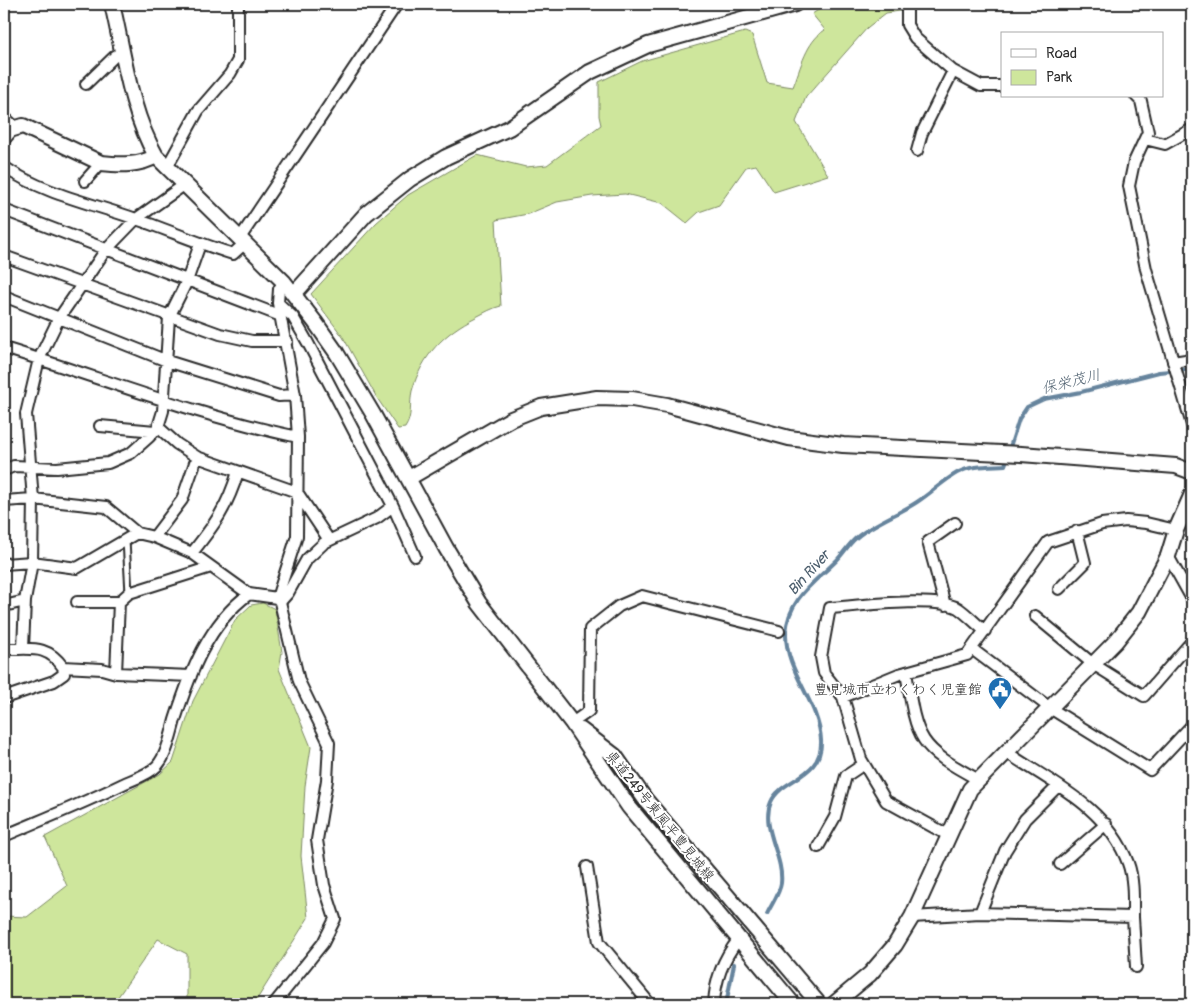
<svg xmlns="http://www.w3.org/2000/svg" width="1196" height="1008" font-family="Pangolin,'Klee One',sans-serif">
<rect width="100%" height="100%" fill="#fff"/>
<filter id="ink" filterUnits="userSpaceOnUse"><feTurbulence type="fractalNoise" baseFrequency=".02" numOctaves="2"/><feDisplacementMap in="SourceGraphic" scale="10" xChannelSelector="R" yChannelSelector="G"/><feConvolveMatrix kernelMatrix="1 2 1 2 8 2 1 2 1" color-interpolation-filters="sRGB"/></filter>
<g filter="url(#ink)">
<path fill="#cee69c" stroke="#7c8864" d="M828 4H901L900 11 886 13 868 27 806 97 796 122 828 175 774 192 756 165 746 167 719 205 699 212 687 223 662 203 625 194 592 196 557 202 528 214 496 220 501 306C492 308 484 313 476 317 444 333 422 355 412 391 409 404 413 416 405 428L398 429 377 398 343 337 311 294 376 223 408 195 477 155 526 167 547 165 601 125 599 116V82L642 61 745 32 752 35 767 83 793 87C801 67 806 42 825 30L812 14Z
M263 603 275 609 282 652 279 669 311 747 305 786 301 856 308 918 254 1004H190L187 1001V954L158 939 113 1004H4V916L27 917 67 886 45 837 160 774 173 762 193 701 235 620 251 605Z"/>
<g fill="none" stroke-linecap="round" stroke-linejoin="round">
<path stroke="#66849d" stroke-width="4" d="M1009 450 1019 419 1027 407 1044 399 1081 392 1159 372 1192 369
M767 914C771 905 780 893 781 883 784 856 760 827 771 802 781 778 823 778 821 740 819 702 785 671 786 633 788 599 814 583 836 561 843 554 848 545 856 538 872 524 899 514 917 502 931 493 943 481 957 473 971 465 990 466 1005 465L1008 457
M726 1004 734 964"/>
<defs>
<path id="lane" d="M126 540 129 593"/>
<path id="street" d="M907 4V25L915 38 953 71 981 86H1002
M86 84 115 56 123 52
M1136 96 1141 101 1148 132 1134 162 1129 186 1146 269 1192 425
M4 117 15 127
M1145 139 1165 144 1192 129
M917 151 922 133 953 71
M4 167C44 194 91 203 136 219 168 230 200 244 233 254L245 243
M167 167 198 111 230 74 238 60V4
M85 181 101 163
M4 210 281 316
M240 238 397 4
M4 256 220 334 252 341H287
M4 296 167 361 279 396 295 395
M278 303 293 317 308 343 393 506 415 556
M4 348C102 378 197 416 298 437
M1173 362 1192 359
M100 426 155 431
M158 427 177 444 197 457 297 492 329 540
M4 470 14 466 57 468 108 463 131 453 149 437 158 427 163 411 169 317 187 281 200 244
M4 501 33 499 106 507 137 533 154 537 192 553 249 594
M154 537 182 500 197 457
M192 553C215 524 227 508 238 472
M1168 556 1192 599
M4 564 32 562 77 568 137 533
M1059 589 1085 563 1077 531
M77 602H119
M280 602 288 593 307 559 324 543 377 518 393 506
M945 605 928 542 955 523
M4 606 25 601
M1035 616 1093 664 1144 696 1192 641
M23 648 25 601 32 562 33 499 26 414 39 359 59 318 105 251 136 219 184 185
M4 649C29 650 46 643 63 667L102 669 116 673 191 676
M972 649 1050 708 1150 770 1192 725
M906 672C917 740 917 747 979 780
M116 673 119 602 129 593 211 567
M843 697 824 673 821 657 830 608C858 606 935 596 958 608 967 614 976 624 985 631
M4 698 54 681 64 674 63 667
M572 723 589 711 590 629 619 606 642 596 779 631
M948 835 886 801 861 759 843 697 899 674 967 655 1048 542 1102 524 1126 521 1146 523 1176 530
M4 836C44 819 84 803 123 784 134 779 148 775 157 766 167 755 171 734 175 720 190 673 208 624 249 594L277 598
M818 847 835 817 846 776 864 764
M1060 864 1106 824
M587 867 599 942 650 1004
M980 913 1005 851 1025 819 1058 786
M912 917 980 913 1133 917C1133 900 1134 879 1128 863 1107 807 1052 783 1006 752
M1133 917 1136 967
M274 1004 323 943 335 919 324 885 317 840 327 780 329 743 299 681 280 602 277 598 297 536 298 437 295 395 278 303 279 289 284 282
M714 1004C715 980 723 959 738 940"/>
<path id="secondary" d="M112 4C124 54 130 111 156 156L284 282 315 322 336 352 373 414 446 548 479 603 572 723 629 807 793 1004
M4 137 10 130 23 126 101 163C120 165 139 166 156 156
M294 294 366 214 410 179 446 157 509 128 590 72 648 45 795 4
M409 478 511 419 541 407 597 398 632 399 667 405 789 438 843 445 1021 454 1176 466 1192 472
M581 730 615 756 645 799 819 1004
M834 1004 870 974 895 945 912 917 970 789 1116 641 1139 612 1168 556 1176 530 1192 494"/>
</defs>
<use href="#lane" stroke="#2b2b2b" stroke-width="9"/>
<use href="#street" stroke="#2b2b2b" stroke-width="14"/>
<use href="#secondary" stroke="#2b2b2b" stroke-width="18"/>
<use href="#lane" stroke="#fff" stroke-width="5"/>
<use href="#street" stroke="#fff" stroke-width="10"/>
<use href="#secondary" stroke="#fff" stroke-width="14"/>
</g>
</g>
<defs>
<symbol id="civic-pin" viewBox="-11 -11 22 30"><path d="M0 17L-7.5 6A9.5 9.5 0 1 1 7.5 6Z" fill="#1f6fb2" stroke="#fff"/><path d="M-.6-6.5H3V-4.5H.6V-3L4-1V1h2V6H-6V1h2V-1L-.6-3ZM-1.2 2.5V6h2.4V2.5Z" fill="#fff"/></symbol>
</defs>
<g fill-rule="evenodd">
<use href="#civic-pin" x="986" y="675" width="28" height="38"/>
</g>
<g text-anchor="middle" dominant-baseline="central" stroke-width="4" stroke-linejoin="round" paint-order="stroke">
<g font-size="14" fill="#2b2b2b" stroke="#fff" text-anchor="end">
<text x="982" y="689">豊見城市立わくわく児童館</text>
</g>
<g font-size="14" fill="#2b2b2b" stroke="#fff">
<text transform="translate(660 816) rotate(51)">県道249号東風平豊見城線</text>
</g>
<g font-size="15" font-style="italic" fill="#4d5f6e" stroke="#fff">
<text transform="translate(1071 382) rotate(-14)">保栄茂川</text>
<text transform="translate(809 573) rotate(-48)">Bin River</text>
</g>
</g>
<rect width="1196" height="1008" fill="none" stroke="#fff" stroke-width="20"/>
<rect x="10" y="10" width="1176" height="988" fill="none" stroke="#2b2b2b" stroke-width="2" filter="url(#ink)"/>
<rect x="1001" y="32" width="162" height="65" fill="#ffffff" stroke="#aaaaaa"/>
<rect x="1011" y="49" width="25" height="8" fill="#ffffff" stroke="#aaaaaa"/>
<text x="1046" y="58" font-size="15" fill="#2b2b2b">Road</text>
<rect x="1011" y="70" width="25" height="15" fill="#cee69c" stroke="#aaaaaa"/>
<text x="1046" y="82" font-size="15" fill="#2b2b2b">Park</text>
</svg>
